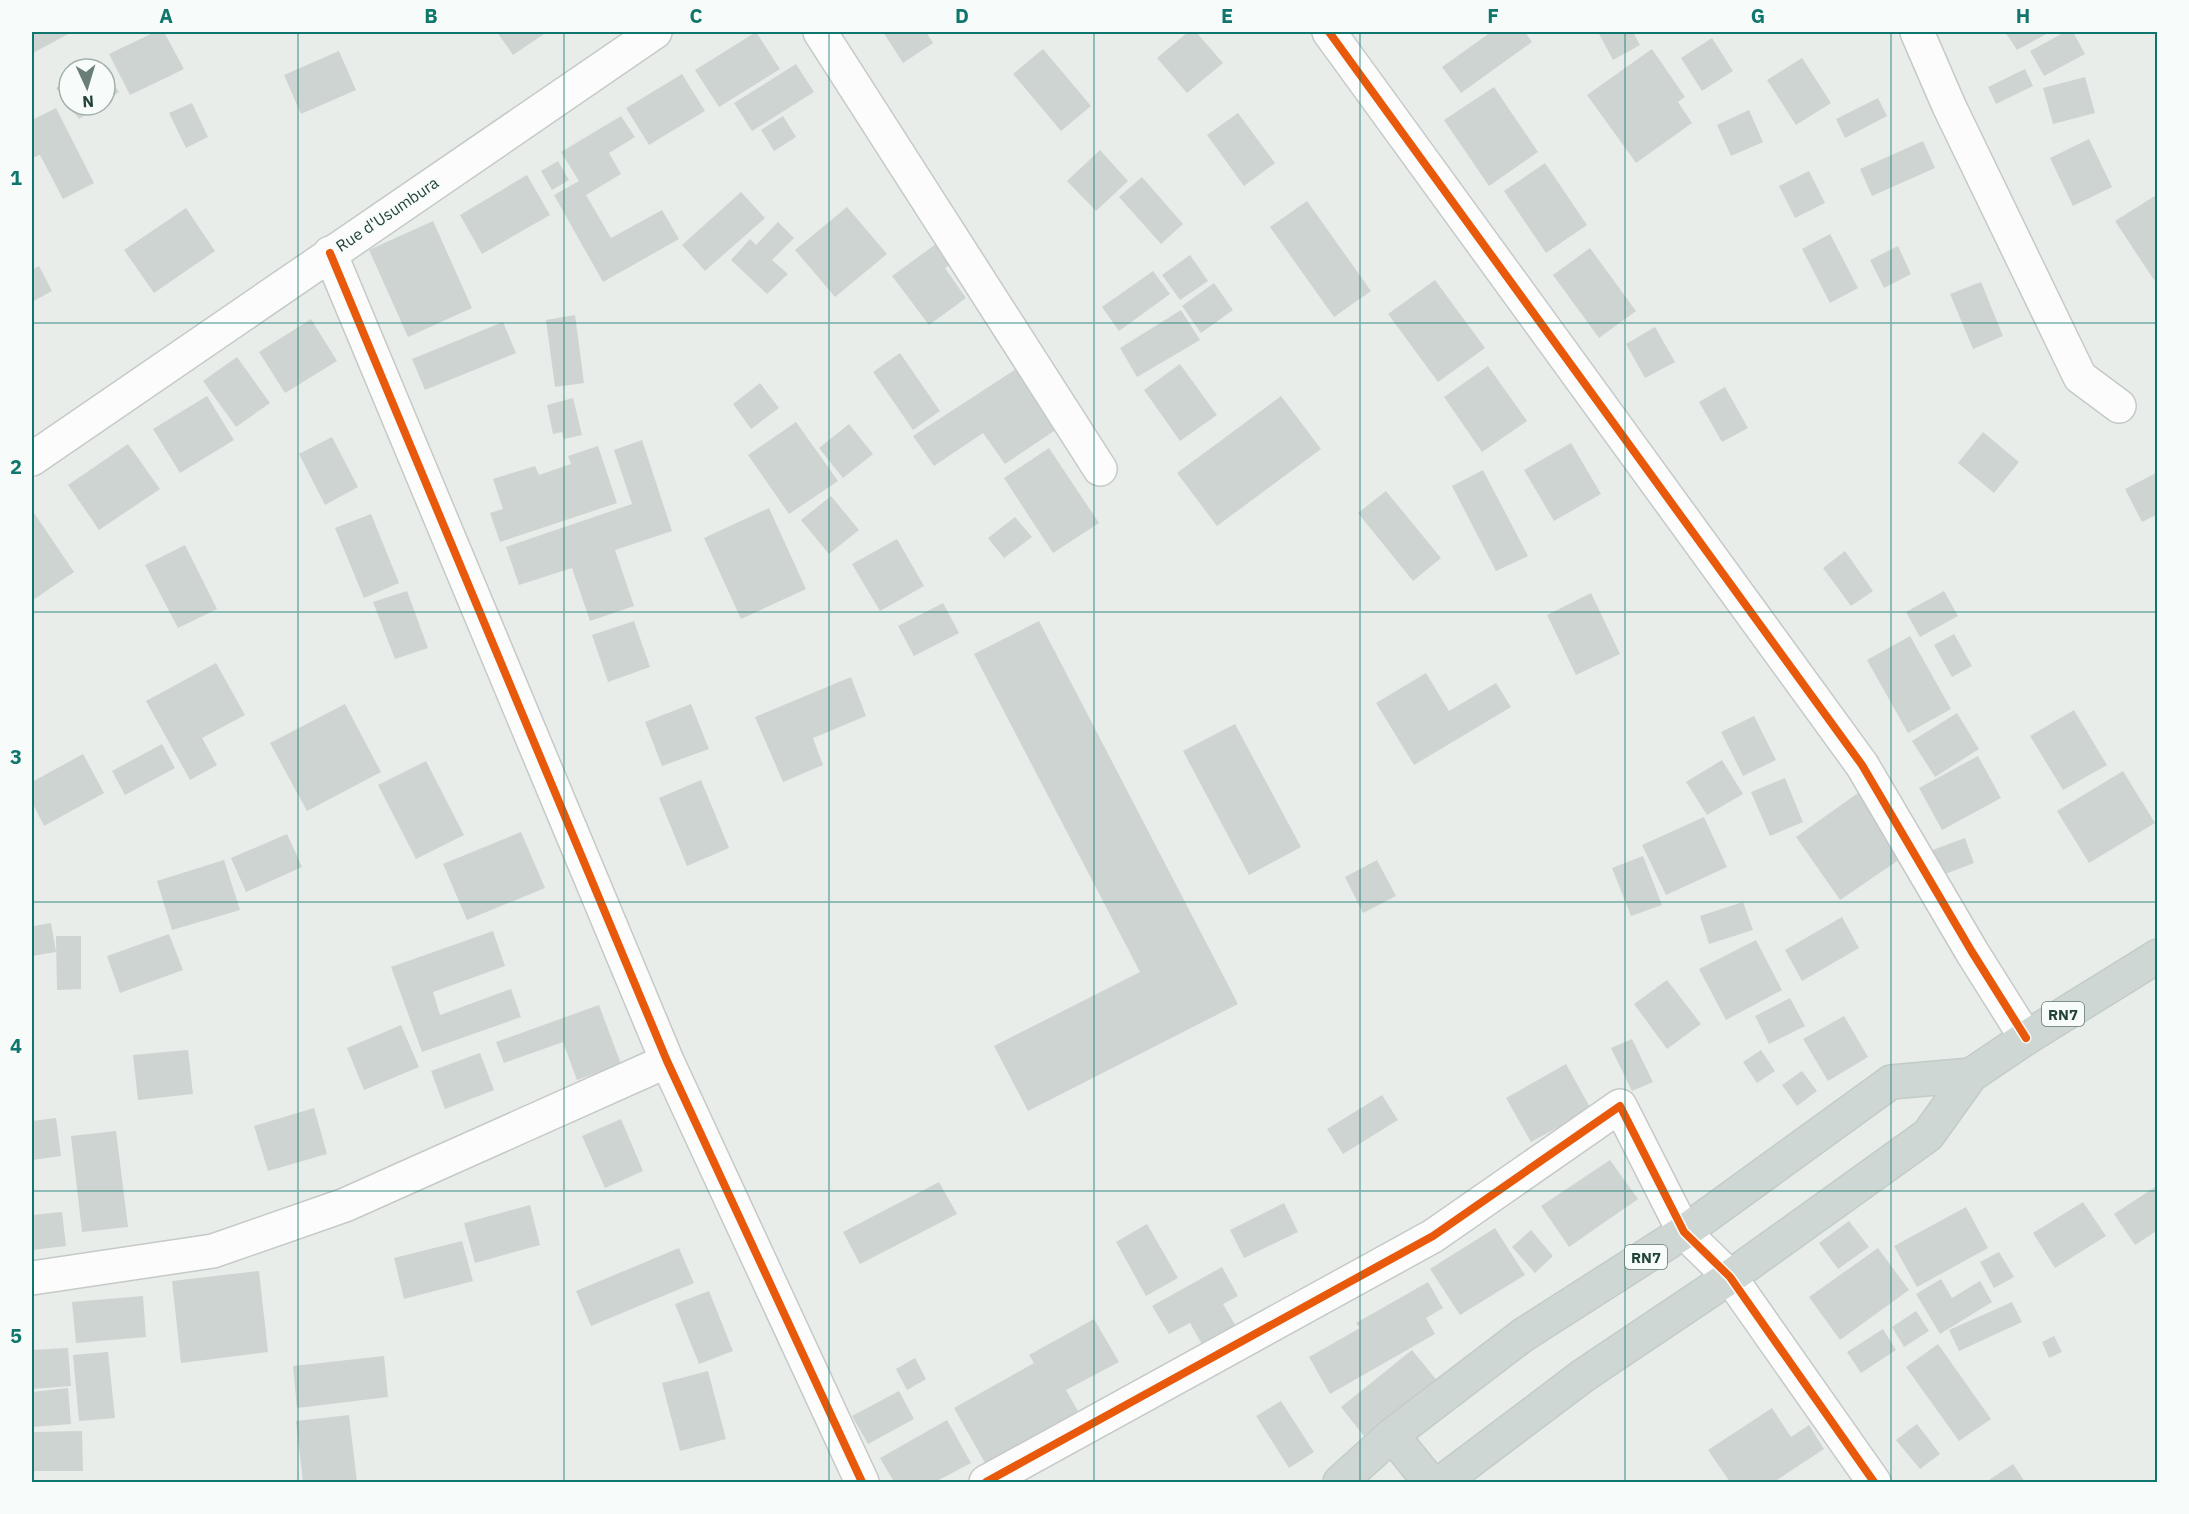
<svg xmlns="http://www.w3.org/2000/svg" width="2189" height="1514" font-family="'IBM Plex Sans',sans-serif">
<rect width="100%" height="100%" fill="#e8edea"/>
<path fill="#ced4d2" d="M32 32H72L33 53Z
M155 32H164L184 69 130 95 109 54Z
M497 32H547L513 55Z
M756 32 780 69 719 107 695 70Z
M883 32H926L933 43 903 63Z
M1188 32H1196L1223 63 1187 93 1157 58Z
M1491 32H1525L1532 42 1461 93 1442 67Z
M1598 32H1633L1640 45 1613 60Z
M2005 32H2050L2017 50Z
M2065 32H2073L2085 54 2044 76 2030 51Z
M1712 38 1733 71 1702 91 1681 58Z
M1043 49 1091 106 1061 131 1013 74Z
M1652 49 1685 97 1678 102 1692 123 1636 163 1587 95Z
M339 51 356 90 301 114 284 75Z
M1802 58 1831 103 1796 125 1767 80Z
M796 64 814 92 752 131 734 103Z
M2025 69 2033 86 1996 104 1988 87Z
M105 73 119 92 105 101Z
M682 74 705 111 649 145 626 108Z
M2085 77 2095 113 2053 124 2043 88Z
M69 79V105H100L79 119 56 88Z
M1494 87 1538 152 1489 186 1444 120Z
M1878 98 1887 116 1845 138 1836 119Z
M192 103 208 137 186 148 169 113Z
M56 108 94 183 63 199 40 155 32 158V120Z
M1749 110 1763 142 1731 156 1717 125Z
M1238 113 1275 163 1244 186 1207 135Z
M621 116 635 137 609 153 621 174 586 195 611 238 662 210 679 239 603 282 554 195 579 181 561 152Z
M783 116 796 137 774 151 761 130Z
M2089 139 2112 187 2073 206 2050 158Z
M1923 141 1935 168 1872 196 1860 169Z
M1100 150 1128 181 1096 211 1067 181Z
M558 161 569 180 552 190 541 171Z
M1545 163 1587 225 1546 253 1504 191Z
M1809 171 1825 203 1795 218 1779 186Z
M527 175 550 215 482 254 460 215Z
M1142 177 1183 224 1161 244 1119 197Z
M741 192 765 218 705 271 682 245Z
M2158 194V286L2115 221Z
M1307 201 1371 291 1334 317 1270 227Z
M847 207 887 254 835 297 795 250Z
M186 208 215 251 154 293 124 250Z
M433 221 472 308 408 337 369 250Z
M778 222 794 238 772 260 788 274 767 294 731 260 750 239 756 245Z
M1830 234 1858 288 1830 303 1802 249Z
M940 241 955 262 945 268 966 298 929 325 892 276Z
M1898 246 1911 274 1884 288 1870 260Z
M1590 248 1636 311 1599 338 1553 275Z
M1190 255 1208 281 1180 300 1162 275Z
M39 266 52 291 32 302V270Z
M1153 271 1170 294 1119 331 1102 307Z
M1435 280 1485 348 1438 382 1388 314Z
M1981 282 2003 336 1973 349 1950 294Z
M1214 283 1233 310 1201 333 1182 306Z
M1181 310 1200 340 1137 377 1120 348Z
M575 315 584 383 555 387 546 320Z
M311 319 337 361 285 393 259 352Z
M503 322 516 353 425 390 412 359Z
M1655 327 1675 362 1645 378 1626 344Z
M900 353 940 411 913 430 873 372Z
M237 357 270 403 236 427 203 381Z
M1180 364 1217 415 1180 441 1144 390Z
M1488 366 1527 421 1482 452 1444 397Z
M1016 369 1057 429 1005 464 983 433 934 466 913 436Z
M760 383 779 408 751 429 733 404Z
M1725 387 1748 428 1722 442 1699 402Z
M207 396 234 440 180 473 153 429Z
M1281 396 1321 449 1217 526 1177 473Z
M573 398 582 435 564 439 562 432 553 434 547 405Z
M796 422 838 481 789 514 748 455Z
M849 424 873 454 843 478 819 448Z
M1983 432 2019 462 1994 493 1958 463Z
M332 437 358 487 325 505 299 454Z
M642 440 672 531 615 550 634 606 590 621 572 568 519 585 506 547 632 504 614 450Z
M1571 443 1601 494 1554 521 1524 470Z
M128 444 160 489 99 530 68 485Z
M598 446 617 503 500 542 490 513 503 509 493 479 535 466 539 475 571 464 568 456Z
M1049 448 1099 523 1053 553 1004 478Z
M1483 470 1528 556 1496 571 1452 486Z
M2158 472V514L2142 522 2125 489Z
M1386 491 1441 558 1413 581 1358 513Z
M831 496 859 530 829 554 801 520Z
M769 508 806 589 741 619 704 538Z
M32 510 74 572 33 600 32 599Z
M371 514 399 583 364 598 335 528Z
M1015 517 1032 537 1004 558 988 538Z
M897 539 924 586 880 611 852 564Z
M185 545 217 609 178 628 145 565Z
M1845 551 1873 591 1851 606 1823 568Z
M407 591 428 648 395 659 373 602Z
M1944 591 1958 616 1920 637 1906 612Z
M1591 593 1620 654 1576 675 1547 615Z
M943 603 959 633 914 656 898 626Z
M634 621 650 667 608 682 592 635Z
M1039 621 1238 1004 1028 1111 994 1046 1140 972 974 654Z
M1954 634 1972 666 1952 677 1934 645Z
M1910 636 1951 709 1908 733 1867 660Z
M216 663 245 715 202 738 217 765 190 780 146 701Z
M1426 673 1449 711 1496 683 1511 707 1414 765 1376 703Z
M851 677 866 716 813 738 823 765 783 782 755 717Z
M345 704 381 772 307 811 270 743Z
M691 704 709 749 662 766 645 722Z
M2074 710 2107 765 2063 790 2030 736Z
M1957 713 1979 749 1935 777 1912 741Z
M1754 716 1776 760 1743 776 1721 732Z
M1235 724 1301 847 1249 875 1183 751Z
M162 744 175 768 125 795 112 771Z
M83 754 104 793 44 826 32 802V782Z
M1978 756 2001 798 1942 830 1919 788Z
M1722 760 1743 794 1707 815 1686 782Z
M426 761 464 835 416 859 378 785Z
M2123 771 2155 823 2089 863 2057 811Z
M1785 778 1803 822 1770 836 1751 792Z
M701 780 729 848 687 866 659 798Z
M1858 793 1903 857 1840 900 1796 837Z
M1704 817 1727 867 1666 895 1642 845Z
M521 832 545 888 467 920 443 864Z
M287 834 302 867 246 892 231 858Z
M1965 838 1974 863 1940 876 1930 851Z
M1643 856 1662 905 1631 916 1612 868Z
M224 860 240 910 172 930 157 881Z
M1377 860 1396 896 1363 913 1345 877Z
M1743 902 1753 930 1709 944 1700 916Z
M32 917 34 926 51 923 56 952 32 956Z
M1842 917 1859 948 1802 981 1785 950Z
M493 931 505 966 433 992 440 1015 511 989 521 1017 422 1052 391 967Z
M169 934 183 970 120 993 107 956Z
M56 936H81V989L57 990Z
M1756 940 1782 990 1726 1020 1699 969Z
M1667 980 1701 1024 1667 1049 1634 1004Z
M1790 998 1805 1026 1769 1044 1755 1016Z
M599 1005 621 1064 577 1080 563 1042 504 1063 496 1042Z
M1844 1016 1868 1057 1828 1081 1803 1039Z
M401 1025 419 1067 364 1090 347 1048Z
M1632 1039 1653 1082 1632 1091 1611 1048Z
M188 1050 193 1094 138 1100 133 1055Z
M1761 1050 1775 1071 1757 1083 1743 1062Z
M480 1053 494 1090 445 1109 431 1071Z
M1566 1064 1591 1109 1531 1142 1506 1098Z
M1802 1071 1817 1091 1797 1106 1782 1085Z
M1382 1095 1398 1120 1343 1154 1327 1129Z
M314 1108 327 1154 268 1171 254 1126Z
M56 1118 61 1156 32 1160V1121Z
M621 1119 643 1171 605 1188 582 1136Z
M116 1131 128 1227 82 1232 71 1136Z
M1610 1160 1638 1199 1569 1247 1541 1206Z
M939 1182 957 1214 860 1264 843 1232Z
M2158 1185V1230L2135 1245 2114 1214Z
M2083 1202 2106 1236 2055 1268 2033 1233Z
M1284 1203 1298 1232 1244 1258 1230 1230Z
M530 1205 540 1245 475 1263 464 1223Z
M1966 1207 1988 1248 1917 1287 1894 1246Z
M62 1212 66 1246 32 1250V1215Z
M1849 1221 1869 1247 1838 1269 1819 1243Z
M1147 1224 1178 1278 1146 1296 1116 1242Z
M1495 1228 1525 1275 1460 1315 1430 1269Z
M1531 1230 1553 1256 1535 1273 1512 1247Z
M462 1241 473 1281 404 1299 394 1258Z
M679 1248 694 1283 591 1326 576 1291Z
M1878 1248 1909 1290 1840 1340 1809 1297Z
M1999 1252 2014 1277 1994 1288 1980 1262Z
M1222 1267 1238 1296 1223 1304 1238 1330 1204 1348 1190 1323 1169 1334 1152 1306Z
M259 1271 268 1352 181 1363 172 1281Z
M1941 1279 1952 1298 1980 1281 1992 1302 1940 1334 1916 1294Z
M1428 1282 1443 1308 1426 1318 1435 1334 1330 1394 1309 1357 1360 1328 1356 1323Z
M709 1291 733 1351 699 1364 675 1304Z
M143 1296 146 1337 76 1343 72 1302Z
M2012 1302 2022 1322 1959 1351 1949 1330Z
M1916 1311 1929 1331 1904 1347 1892 1327Z
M1094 1319 1119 1362 1066 1390 1078 1411 985 1463 954 1408 1034 1363 1029 1355Z
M1883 1329 1896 1350 1861 1373 1847 1352Z
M2054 1336 2062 1352 2049 1358 2042 1342Z
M1938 1344 1991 1419 1959 1441 1906 1367Z
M68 1348 71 1386 32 1389V1350Z
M1412 1350 1439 1383 1367 1440 1341 1407Z
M108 1352 115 1418 79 1421 73 1355Z
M384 1356 388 1397 297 1408 293 1366Z
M915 1358 926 1379 907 1390 896 1369Z
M708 1371 726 1439 680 1451 662 1383Z
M68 1388 71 1424 32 1427V1392Z
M899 1391 914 1419 868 1444 852 1416Z
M1281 1401 1314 1452 1289 1468 1256 1416Z
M1772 1408 1791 1437 1809 1425 1824 1449 1774 1482H1730L1708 1450Z
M349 1415 357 1482H303L296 1421Z
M947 1420 971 1463 935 1482H894L880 1458Z
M1917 1424 1940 1454 1920 1469 1896 1440Z
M82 1431 83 1471H32V1432Z
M2013 1464 2025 1482H1990L1989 1480Z"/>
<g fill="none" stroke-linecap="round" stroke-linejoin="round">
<defs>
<path id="minor" d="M820 32 1100 469
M1329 32 1862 765 1972 952 2026 1038
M1917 32 1949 106 2080 377 2119 406
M330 253 667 1061 862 1482
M32 459 655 32
M32 1278 213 1251 345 1205 667 1061
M986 1482 1433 1236 1620 1106 1684 1232 1730 1277 1874 1482"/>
<path id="primary" d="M1392 1435 1430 1482
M1340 1482 1392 1435 1523 1335 1684 1232 1891 1082 1971 1075
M1442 1482 1584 1375 1730 1277 1928 1135 1971 1075 2026 1038 2158 956"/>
</defs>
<use href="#minor" stroke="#c5cac7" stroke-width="36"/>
<use href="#primary" stroke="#c3ccc8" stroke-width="36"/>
<use href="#minor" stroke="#fcfcfc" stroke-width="33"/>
<use href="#primary" stroke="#cfd7d4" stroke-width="33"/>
<defs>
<path id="cycleway" d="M1329 32 1862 765 1972 952 2026 1038
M330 253 667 1061 862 1482
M986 1482 1433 1236 1620 1106 1684 1232 1730 1277 1874 1482"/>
</defs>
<use href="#cycleway" stroke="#f7fbf9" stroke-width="11"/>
<use href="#cycleway" stroke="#e8590c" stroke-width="8"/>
</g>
<path fill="none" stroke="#0f766e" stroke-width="1.5" stroke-opacity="0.55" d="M298 32V1482M564 32V1482M829 32V1482M1094 32V1482M1360 32V1482M1625 32V1482M1891 32V1482M32 323H2158M32 612H2158M32 902H2158M32 1191H2158"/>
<g text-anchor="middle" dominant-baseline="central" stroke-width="4.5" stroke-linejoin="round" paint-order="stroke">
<g fill="#f7fbf9" stroke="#637a71" stroke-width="1.5">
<rect x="2042" y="1002" width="42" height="24" rx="4.5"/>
<rect x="1625" y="1245" width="42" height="24" rx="4.5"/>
</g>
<g font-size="15" font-weight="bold" fill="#234337">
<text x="2063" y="1014">RN7</text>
<text x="1646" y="1257">RN7</text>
</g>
<g font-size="16" fill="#234337" stroke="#f7fbf9">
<text transform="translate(387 214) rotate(-34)">Rue d'Usumbura</text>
</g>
</g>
<rect width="2189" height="1514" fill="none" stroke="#f7fbf9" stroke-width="66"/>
<g transform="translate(87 87) rotate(176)"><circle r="28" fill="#f7fbf9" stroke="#a2b1ab" stroke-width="1.5"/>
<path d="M0-4.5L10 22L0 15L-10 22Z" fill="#687e76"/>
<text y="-9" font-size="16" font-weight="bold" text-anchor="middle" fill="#234337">N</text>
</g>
<rect x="33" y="33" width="2123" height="1448" fill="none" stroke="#0f766e" stroke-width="2"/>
<g font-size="20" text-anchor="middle" font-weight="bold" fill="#0f766e">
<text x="166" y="23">A</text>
<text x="431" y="23">B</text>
<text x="696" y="23">C</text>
<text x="962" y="23">D</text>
<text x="1227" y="23">E</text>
<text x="1493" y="23">F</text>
<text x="1758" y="23">G</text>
<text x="2023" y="23">H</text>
<text x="16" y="185">1</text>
<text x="16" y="474">2</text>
<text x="16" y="764">3</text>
<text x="16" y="1053">4</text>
<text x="16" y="1343">5</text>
</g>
</svg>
